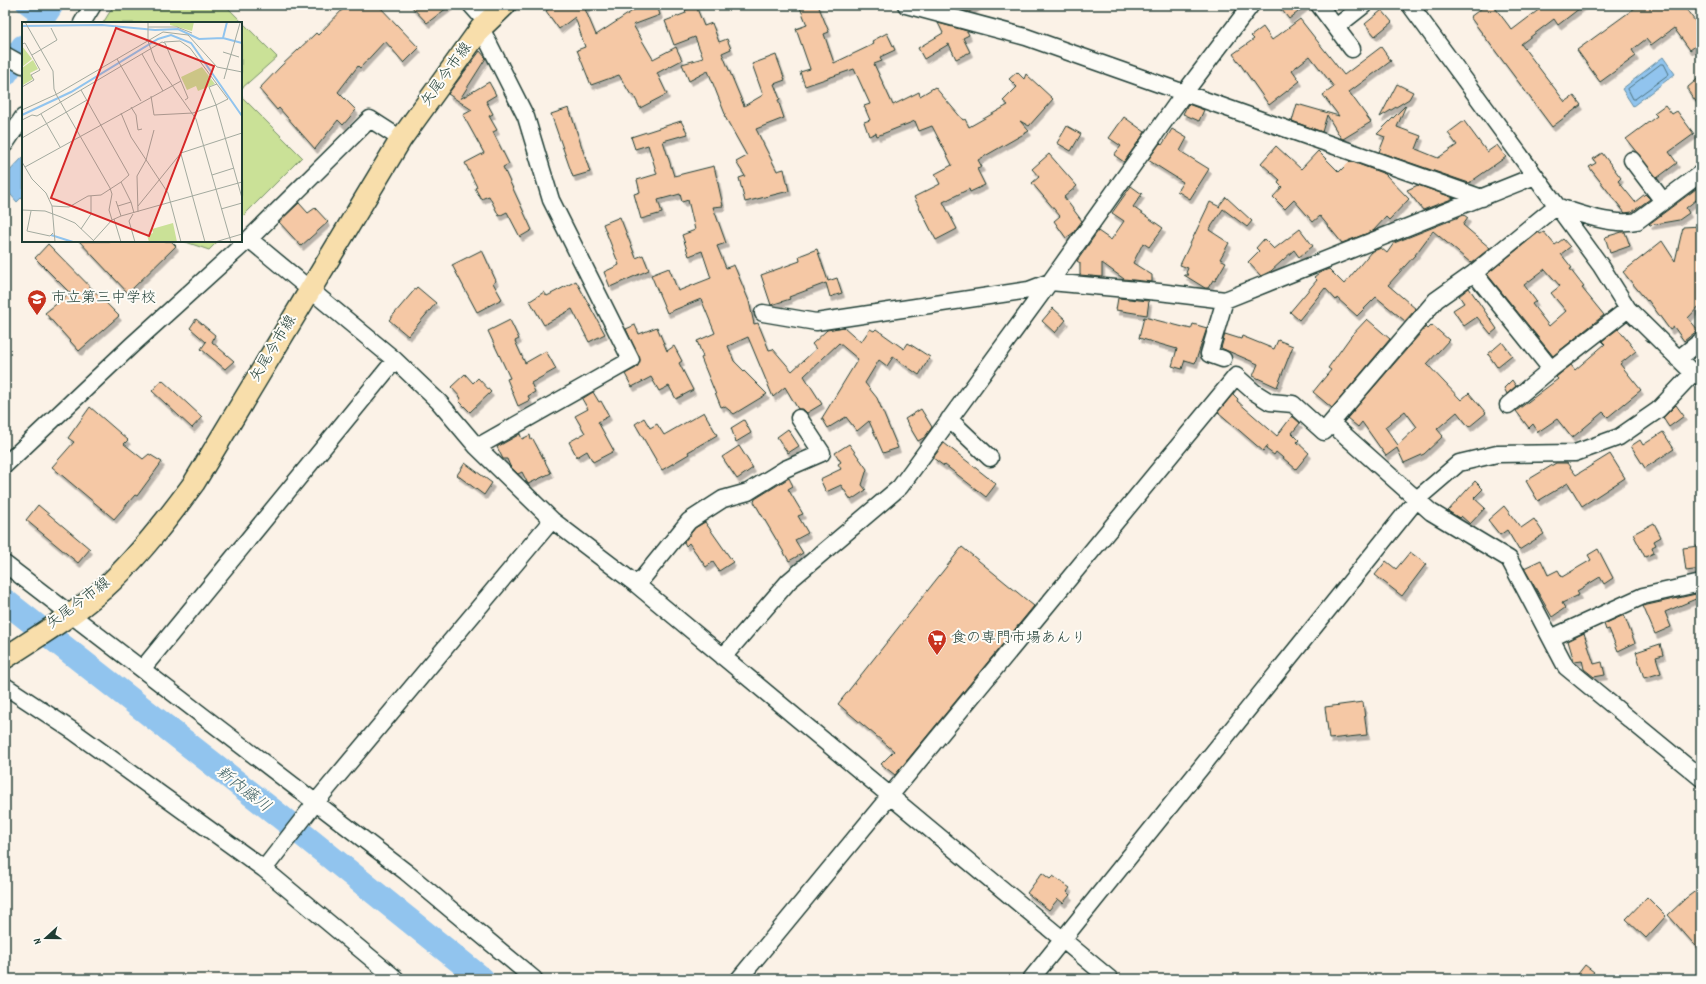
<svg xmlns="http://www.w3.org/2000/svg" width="1706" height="984" font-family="Dekko,'Klee One',sans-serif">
<defs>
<filter id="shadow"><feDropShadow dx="2.5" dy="4.5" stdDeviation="0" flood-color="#0004"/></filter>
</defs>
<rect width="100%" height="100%" fill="#fbf2e7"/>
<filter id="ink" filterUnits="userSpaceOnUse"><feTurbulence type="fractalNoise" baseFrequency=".025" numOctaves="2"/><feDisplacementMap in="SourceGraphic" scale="8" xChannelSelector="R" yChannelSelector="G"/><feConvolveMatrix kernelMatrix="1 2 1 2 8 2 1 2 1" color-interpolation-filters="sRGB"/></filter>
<g filter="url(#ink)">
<path fill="#cae197" stroke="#748f66" d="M114 5H225L277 57 241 89V23H103Z
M241 96 302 157 241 218Z
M183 241H218L209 250Z"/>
<path fill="#91c4ee" stroke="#638ea4" d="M1663 57 1675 74 1633 106 1622 89Z
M23 157V196L17 202 5 188V176Z"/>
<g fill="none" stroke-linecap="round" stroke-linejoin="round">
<path stroke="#4d737e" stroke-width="1" d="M1661 64H1664L1669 74 1635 99H1633L1628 89Z"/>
<path stroke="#91c4ee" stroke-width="14" d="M23 5 42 19"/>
<path stroke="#91c4ee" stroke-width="25" d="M39 23 51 5
M5 74 23 47
M5 601 282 818 482 979"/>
</g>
<path fill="#f5c8a5" stroke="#1f3d34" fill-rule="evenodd" filter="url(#shadow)" d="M347 5H378L419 48 404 63 385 41 360 68 358 66 338 92 356 110 343 125 338 120 315 149 279 108 277 110 259 89 280 67 316 33 318 35Z
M410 5H451L427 23Z
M554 5H590L585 9 596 35 637 8 645 5H657L660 15 633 25 653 59 676 47 682 60 657 73 667 94 640 108 633 94 631 95 619 75 591 85 577 50 585 47 575 17 559 29 546 11Z
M799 5H818L829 32 824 34 834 63 874 44 872 41 887 33 895 50 880 57 882 61 874 64 893 105 919 92 920 96 935 87 963 120 965 119 969 127 1008 105 1003 101 1017 87 1009 79 1017 72 1024 79 1026 74 1053 99 1029 126 1020 121 1029 131 978 160 982 167 977 169 985 185 970 192 969 189 943 202 957 229 936 240 914 197 940 184 935 174 952 165 932 126 919 131 915 121 877 136 876 133 869 136 864 122 870 120 864 106 870 104 854 69 805 86 800 72 810 69 796 29 807 25Z
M943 5H979L969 12Z
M1278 5H1307L1289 19Z
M1486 5H1493L1512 30 1545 5H1584L1558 25 1554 19 1521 44 1565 102 1574 96 1581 105 1552 127 1470 17Z
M1639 5H1683L1701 29V42L1690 50 1674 28 1651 45 1646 39 1632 50 1636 56 1600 82 1577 50Z
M696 6 704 26 712 23 719 42 727 39 731 49 722 53 744 106 763 95 752 64 776 55 785 80 774 84 780 99 778 100 784 118 756 129 777 171 784 169 789 191 745 202 739 178 745 176 736 162 747 156 724 115 725 114 708 71 689 81 682 64 703 58 695 37 674 45 665 21 686 13 685 10Z
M1382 10 1392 22 1375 36 1365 24Z
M1300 19 1344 75 1381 47 1391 61 1349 92 1371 122 1343 139 1341 138 1327 115 1322 132 1292 121 1297 104 1339 116 1323 95 1334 87 1310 56 1292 70 1300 81 1269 105 1233 54 1254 39 1251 36 1263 27 1272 40Z
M938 23 967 31 969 35 963 38 970 52 956 59 949 44 924 59 918 48 943 33Z
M480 51 486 58 460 99 489 82 496 95 486 101 493 114 489 116 497 130 493 132 509 164 503 167 532 230 520 237 507 212 499 216 489 196 481 199 475 188 477 187 465 163 484 153 463 115 472 110 448 94Z
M1701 76V108L1688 91V87Z
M1397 84 1413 92 1409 99 1380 117Z
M1188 104 1204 110 1199 121 1183 114Z
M1406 105 1397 127 1421 136 1416 149 1438 158 1457 145 1448 133 1464 121 1487 152 1497 145 1506 157 1469 183 1379 152 1385 137 1377 134Z
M1665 105 1672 114 1677 111 1694 134 1669 152 1677 163 1657 178 1626 139 1657 116 1654 113Z
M569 108 590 172 573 177 551 114Z
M1124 117 1145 132 1124 162 1114 155 1121 146 1109 138Z
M681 121 688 134 663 141 674 176 714 166 723 206 713 207 726 243 717 246 726 268 734 265 749 301 754 324 758 323 769 350 773 349 792 371 816 349 812 344 827 330 844 327 861 342 870 329 874 331 876 329 904 349 908 343 930 357 919 375 893 357 887 366 879 360 865 383 877 398 898 448 883 453 869 421 857 431 846 417 828 428 822 418 858 359 839 343 804 376 822 404 807 413 803 409H798L785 387 773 397 748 337 728 346 734 361 767 394 734 414 724 406 721 407 701 358 703 357 697 341 715 333 701 299 667 313 651 275 669 268 678 291 711 278 702 251 689 256 682 235 695 230 688 200 682 202 680 194 658 200 662 213 641 219 634 194 640 192 637 180 657 174 648 145 635 149 631 137Z
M1067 126 1081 134 1071 151 1057 143Z
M1172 129 1187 138 1180 151 1209 169 1190 199 1177 191 1183 182 1148 160 1160 143 1162 145Z
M1276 146 1301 169 1318 151 1339 172 1350 161 1385 174 1409 199 1389 220 1386 217 1373 231 1342 243 1320 216 1313 222 1294 200 1285 209 1273 197 1282 187 1278 183 1280 180 1261 163Z
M1602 153 1621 178 1618 181 1635 202 1645 194 1650 199 1632 212 1625 213 1589 167 1596 163 1593 159Z
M1049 154 1077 186 1064 197 1082 221 1073 233 1066 238 1054 221 1060 216 1032 183 1039 177 1032 169Z
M1418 185 1454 198 1423 210 1407 190Z
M1131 186 1142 194 1133 207 1163 228 1149 247 1143 243 1133 263 1152 275V282L1124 279 1102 263V277L1080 275V263L1077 261 1098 231 1111 240 1124 221 1112 213Z
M1700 186 1701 196 1686 208 1689 213 1679 220 1650 225 1649 224Z
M1226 197 1252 221 1247 227 1223 209 1209 230 1229 243 1220 259 1226 262 1215 281 1213 280 1208 288H1205L1184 275H1189L1186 273 1188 268 1180 265 1210 202 1220 207 1219 206Z
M299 203 308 213 315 208 328 222 301 246 279 222Z
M1464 215 1468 218 1463 225 1490 248 1471 263 1433 231 1415 255 1388 285 1416 309 1405 321 1376 297 1357 316 1337 298 1336 300 1325 288 1299 320 1290 312 1317 280 1314 277 1319 273 1329 269 1344 284 1371 252 1381 248 1387 253 1394 243Z
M620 217 636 258 643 255 649 270 610 287 604 272 619 265 603 224Z
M1701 226V304L1688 318 1698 330 1684 341 1674 327 1670 330 1648 300 1647 301 1623 272 1662 241 1675 261 1683 227Z
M1300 229 1313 246 1299 257 1294 250 1271 271 1261 276 1248 262 1259 251 1256 248 1264 239 1274 249Z
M1539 232 1540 234 1544 232 1555 245 1563 239 1570 247 1561 254 1572 268 1570 269 1584 287 1582 288 1604 315 1553 356 1487 274ZM1545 269 1560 286 1551 293 1566 311 1549 326 1532 304 1536 301 1524 285Z
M1622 232H1625L1630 246 1610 253 1605 237Z
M79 241H171L176 246 128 293Z
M48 244 119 316 79 351 45 313 70 293 35 258Z
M817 249 828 281 837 278 842 293 830 297 826 283 789 297 790 299 771 305 761 275 800 261 799 256Z
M482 250 496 281 493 283 502 299 477 312 452 265Z
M576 281 605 334 589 342 572 309 544 325 530 301 544 292 547 296Z
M417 287 436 303 408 336 389 320Z
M1469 288 1497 329 1491 334 1477 317 1464 326 1453 310 1464 303 1459 296Z
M1118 298 1149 301 1147 315 1116 310Z
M1053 308 1066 320 1055 333 1042 321Z
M1144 317 1191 329 1193 324 1207 328 1195 363 1185 360 1182 369 1172 366 1177 349 1139 338Z
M196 319 215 335 212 342 234 361 225 369 201 349 206 342 190 328Z
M1367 319 1390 339 1332 408 1313 392 1331 370 1328 368 1351 336Z
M510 320 519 339 515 341 525 363 546 351 556 369 531 383 535 392 528 396 530 400 518 406 507 379 510 378 488 331Z
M635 325 639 334 657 327 667 351 674 346 682 361 679 363 693 390 676 399 669 386 659 391 651 377 632 387 625 374 636 368 640 360 626 329Z
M1432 325 1449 340 1427 364 1461 400 1469 393 1486 413 1469 427 1457 412 1437 429 1443 436 1424 454 1404 463 1397 448 1386 456 1362 422 1358 427 1347 418 1426 327 1428 329ZM1405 411 1417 427 1398 445 1385 427Z
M1618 329 1636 351 1620 364 1641 390 1608 417 1603 412 1572 438 1557 419 1538 432 1533 424 1529 428 1516 411 1558 379 1556 377 1571 365 1575 370 1605 344 1602 341Z
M1225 334 1241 339 1242 336 1274 349 1278 340 1293 346 1277 387 1253 376 1258 364 1221 348Z
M1502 342 1512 355 1497 367 1488 354Z
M465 374 473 383 478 378 491 392 470 412 459 401 461 398 451 387Z
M162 380 202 417 192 428 152 391Z
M1512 380 1516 386 1507 394 1504 388Z
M593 392 599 402 601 401 609 416 598 422 614 451 593 462 587 451 577 457 569 442 585 433 575 416 588 409 582 399Z
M1233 394 1238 399 1237 401 1277 436 1292 416 1300 423 1292 433 1299 440 1297 442 1309 453 1296 469 1276 452 1274 455 1266 449 1268 445 1263 451 1218 412Z
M1676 405 1684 416 1669 427 1663 418Z
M90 407 128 440 124 444 143 459 149 454 162 462 137 496 135 495 114 519 52 467 74 442 68 438Z
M921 409 932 427 925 437 918 441 905 419Z
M704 412 717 435 688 452 689 454 662 470 635 424 644 418 650 428 657 424 664 435Z
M744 420 751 433 736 442 731 428Z
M788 429 799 446 788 453 777 437Z
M1663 432 1674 449 1645 468 1631 446 1640 440 1643 445Z
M520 434 522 439 530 435 531 440 533 439 551 473 528 484 522 472 518 474 510 466 507 459H503L497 447Z
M944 443 996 484 986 497 945 465 944 466 933 458Z
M849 444 867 469 862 485 866 490 851 500 841 485 826 492 820 479 841 469 838 464 841 462 835 453Z
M739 446 753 468 737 479 722 457Z
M1610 454 1625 478 1582 506 1568 483 1538 501 1526 481 1556 463H1567L1576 475Z
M465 463 492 483 484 495 457 475Z
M789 478 793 486 788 489 803 514 798 516 808 533 795 540 803 553 789 561 754 502 755 499Z
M1475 481 1483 489 1474 498 1485 508 1470 524 1461 516 1459 518 1448 511Z
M38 505 90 549 78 563 26 520Z
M1504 506 1521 528 1534 519 1544 534 1519 550 1507 530 1500 535 1488 520Z
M705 522 733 562 719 571 713 562 706 567 689 543 686 546 684 542 695 528Z
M1654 523 1661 537 1654 541 1656 545 1652 547 1654 553 1645 557 1633 534Z
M1698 546 1701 569 1686 571 1683 548Z
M962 547 1034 606 895 775 881 764 894 751 838 704Z
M1598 549 1613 578 1604 584 1600 577 1577 591 1579 595 1562 603 1565 608 1552 617 1524 568 1541 560 1548 575 1558 570 1562 577 1591 560 1588 555Z
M1410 552 1426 564 1402 596 1375 575 1386 561 1396 569Z
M1696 594 1698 598 1665 612 1671 627 1655 634 1643 606Z
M1624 615 1635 643 1618 651 1609 629 1606 630 1604 624Z
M1584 633 1594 664 1602 662 1605 675 1594 677 1584 669 1582 660 1574 661 1568 641Z
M1660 644 1663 655 1656 657 1661 673 1644 678 1636 652Z
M1363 702 1367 735 1329 739 1325 707Z
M1042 873 1050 879 1053 876 1070 888 1067 892 1070 895 1063 903 1058 899 1049 910 1027 893Z
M1701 887V952L1668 915 1686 898Z
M1647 897 1666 916 1646 938 1626 919Z
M1585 965 1594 972 1588 979H1574Z"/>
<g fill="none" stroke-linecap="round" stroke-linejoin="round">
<defs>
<path id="minor" d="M471 5 487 23
M906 5 1026 37 1482 198
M1319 5 1352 49
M1410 5 1601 266 1628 309 1693 373 1701 377
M82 23 93 5
M1336 27 1364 5
M5 55 23 65
M5 144 23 117
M1632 160 1663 201
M1556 206C1579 214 1613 226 1637 221L1701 173
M249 239 395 360 439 402 477 447 552 520 637 585 1110 979
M1474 273 1436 300 1331 423 1431 512 1509 559 1566 667 1701 778
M763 313 816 322 1029 290 1050 282 1159 292 1225 300 1535 176
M1223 359 1209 354 1225 300
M1678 359 1701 341
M1551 369 1474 273 1556 206
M1508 405 1551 369 1628 309
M949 419 990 458
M477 447 631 360 551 200 526 117 481 28
M5 465 132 345 249 239 370 119 401 139
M5 564 406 872 534 979
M637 585 689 521 723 499 748 492 785 469 822 453 799 418
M1551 638 1643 596 1701 583
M723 657 789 581 900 487 1050 282 1185 92 1251 5
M143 668 395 360
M5 686 73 731 264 869 396 979
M264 869 316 802 552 520
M739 979 1236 376 1254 392 1270 402 1293 404 1324 432 1331 423
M1031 979 1417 499 1459 463 1497 454 1575 453 1619 437 1658 410 1693 373"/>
<path id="major" d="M5 658C41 634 81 611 112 581 143 551 169 517 194 483L401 139 481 28 505 5"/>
</defs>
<use href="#minor" stroke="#1f3d34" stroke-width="19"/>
<use href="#major" stroke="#1f3d34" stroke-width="24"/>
<use href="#minor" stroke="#fdfcf7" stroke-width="16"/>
<use href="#major" stroke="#f8deab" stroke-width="21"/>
</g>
</g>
<defs>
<symbol id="school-pin" viewBox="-11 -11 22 30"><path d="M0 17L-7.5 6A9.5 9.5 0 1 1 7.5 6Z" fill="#c8321e" stroke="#fdfcf7"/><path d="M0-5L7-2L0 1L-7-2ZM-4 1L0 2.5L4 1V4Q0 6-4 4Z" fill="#fff"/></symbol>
<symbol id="supermarket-pin" viewBox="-11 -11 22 30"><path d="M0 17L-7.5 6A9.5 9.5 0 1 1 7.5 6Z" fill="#c8321e" stroke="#fdfcf7"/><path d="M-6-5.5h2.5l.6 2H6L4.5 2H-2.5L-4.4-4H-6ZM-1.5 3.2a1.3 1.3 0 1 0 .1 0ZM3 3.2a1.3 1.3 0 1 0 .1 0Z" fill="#fff"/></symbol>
</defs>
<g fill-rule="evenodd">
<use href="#school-pin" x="26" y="288" width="22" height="30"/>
<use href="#supermarket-pin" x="926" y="628" width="22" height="30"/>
</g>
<g text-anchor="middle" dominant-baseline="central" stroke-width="4" stroke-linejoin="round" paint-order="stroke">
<g font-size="15" fill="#1f3d34" stroke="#fdfcf7">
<text transform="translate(447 75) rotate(-54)">矢尾今市線</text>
<text transform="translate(274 349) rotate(-59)">矢尾今市線</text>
<text transform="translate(79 604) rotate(-37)">矢尾今市線</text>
</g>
<g font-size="15" fill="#1f3d34" stroke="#fdfcf7" text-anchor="start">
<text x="51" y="299">市立第三中学校</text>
<text x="951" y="639">食の専門市場あんり</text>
</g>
<g font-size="16" font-style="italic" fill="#3c5f62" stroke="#fdfcf7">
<text transform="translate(243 790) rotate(38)">新内藤川</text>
</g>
</g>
<g transform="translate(22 22)">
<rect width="220" height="220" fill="#fbf2e7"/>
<path d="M148 0H172L170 9 148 3ZM0 24 10 37 0 45ZM11 38 16 47 8 51 11 57 1 63 0 46ZM180 45 193 62 176 69 174 64 165 68 159 55ZM151 201 155 220H127L125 213 131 211 130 207Z" fill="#cae197"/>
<path fill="none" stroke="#91c4ee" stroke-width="2" d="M0 4 80 3 133 8 156 7 177 17 201 16 220 21M201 16 205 0M0 93 49 70 136 17 149 13 169 21 220 94M29 213 51 220"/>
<path fill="none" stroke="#a3aa9f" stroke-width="1" d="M3 0 31 49 32 67 35 74 88 166 90 172 87 188 90 198M126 0V19L133 39 174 97 209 220M126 5H155L170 11M142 20 158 19 168 26 206 77 194 83 220 176M0 22 3 21 18 48 9 53 12 58 0 65M201 30 217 35M120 32 141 69M10 33 35 18 29 6M95 37 119 79M202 57 218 1M59 68 107 153 99 160M129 74 132 93 171 91M109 85 114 93 116 108 120 107M0 88 35 72 141 10 166 13 195 45 220 50M99 91 109 115 146 171 159 220M171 91 194 83 187 65 195 62M19 92 38 125M0 98 10 93 15 94 140 20 143 21 166 76 163 78M0 116 65 78M159 132 183 220M0 140 10 157 24 171 30 184 33 220M3 145 159 59M190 153 212 146M94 179 99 194M30 184 47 185 66 174 79 173 99 160 109 180M96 184 109 180 112 191M116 184 159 131 220 111M199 187 220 181M0 188 23 189 39 195 53 201 73 220M9 189 5 209 28 214 31 211M116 190 115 154 124 138 132 108M111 192 107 199 113 220M92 197 99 220M59 207 69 192V174M71 219 90 198 99 194 220 160M193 220 220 212"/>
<path fill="#d62828" fill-opacity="0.15" stroke="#d62828" stroke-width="2" d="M94 6 192 44 127 214 29 176Z"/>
<rect width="220" height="220" fill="none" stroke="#1f3d34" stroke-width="2"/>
</g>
<rect width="1706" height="984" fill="none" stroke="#fdfcf7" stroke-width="20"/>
<rect x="10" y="10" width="1686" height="964" fill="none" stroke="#1f3d34" stroke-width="1.5" filter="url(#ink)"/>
<g transform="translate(46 938) rotate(249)" stroke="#fdfcf7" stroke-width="3" paint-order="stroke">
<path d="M0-3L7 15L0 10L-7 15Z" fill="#1f3d34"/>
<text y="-6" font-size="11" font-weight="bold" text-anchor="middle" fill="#1f3d34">N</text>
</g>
</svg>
